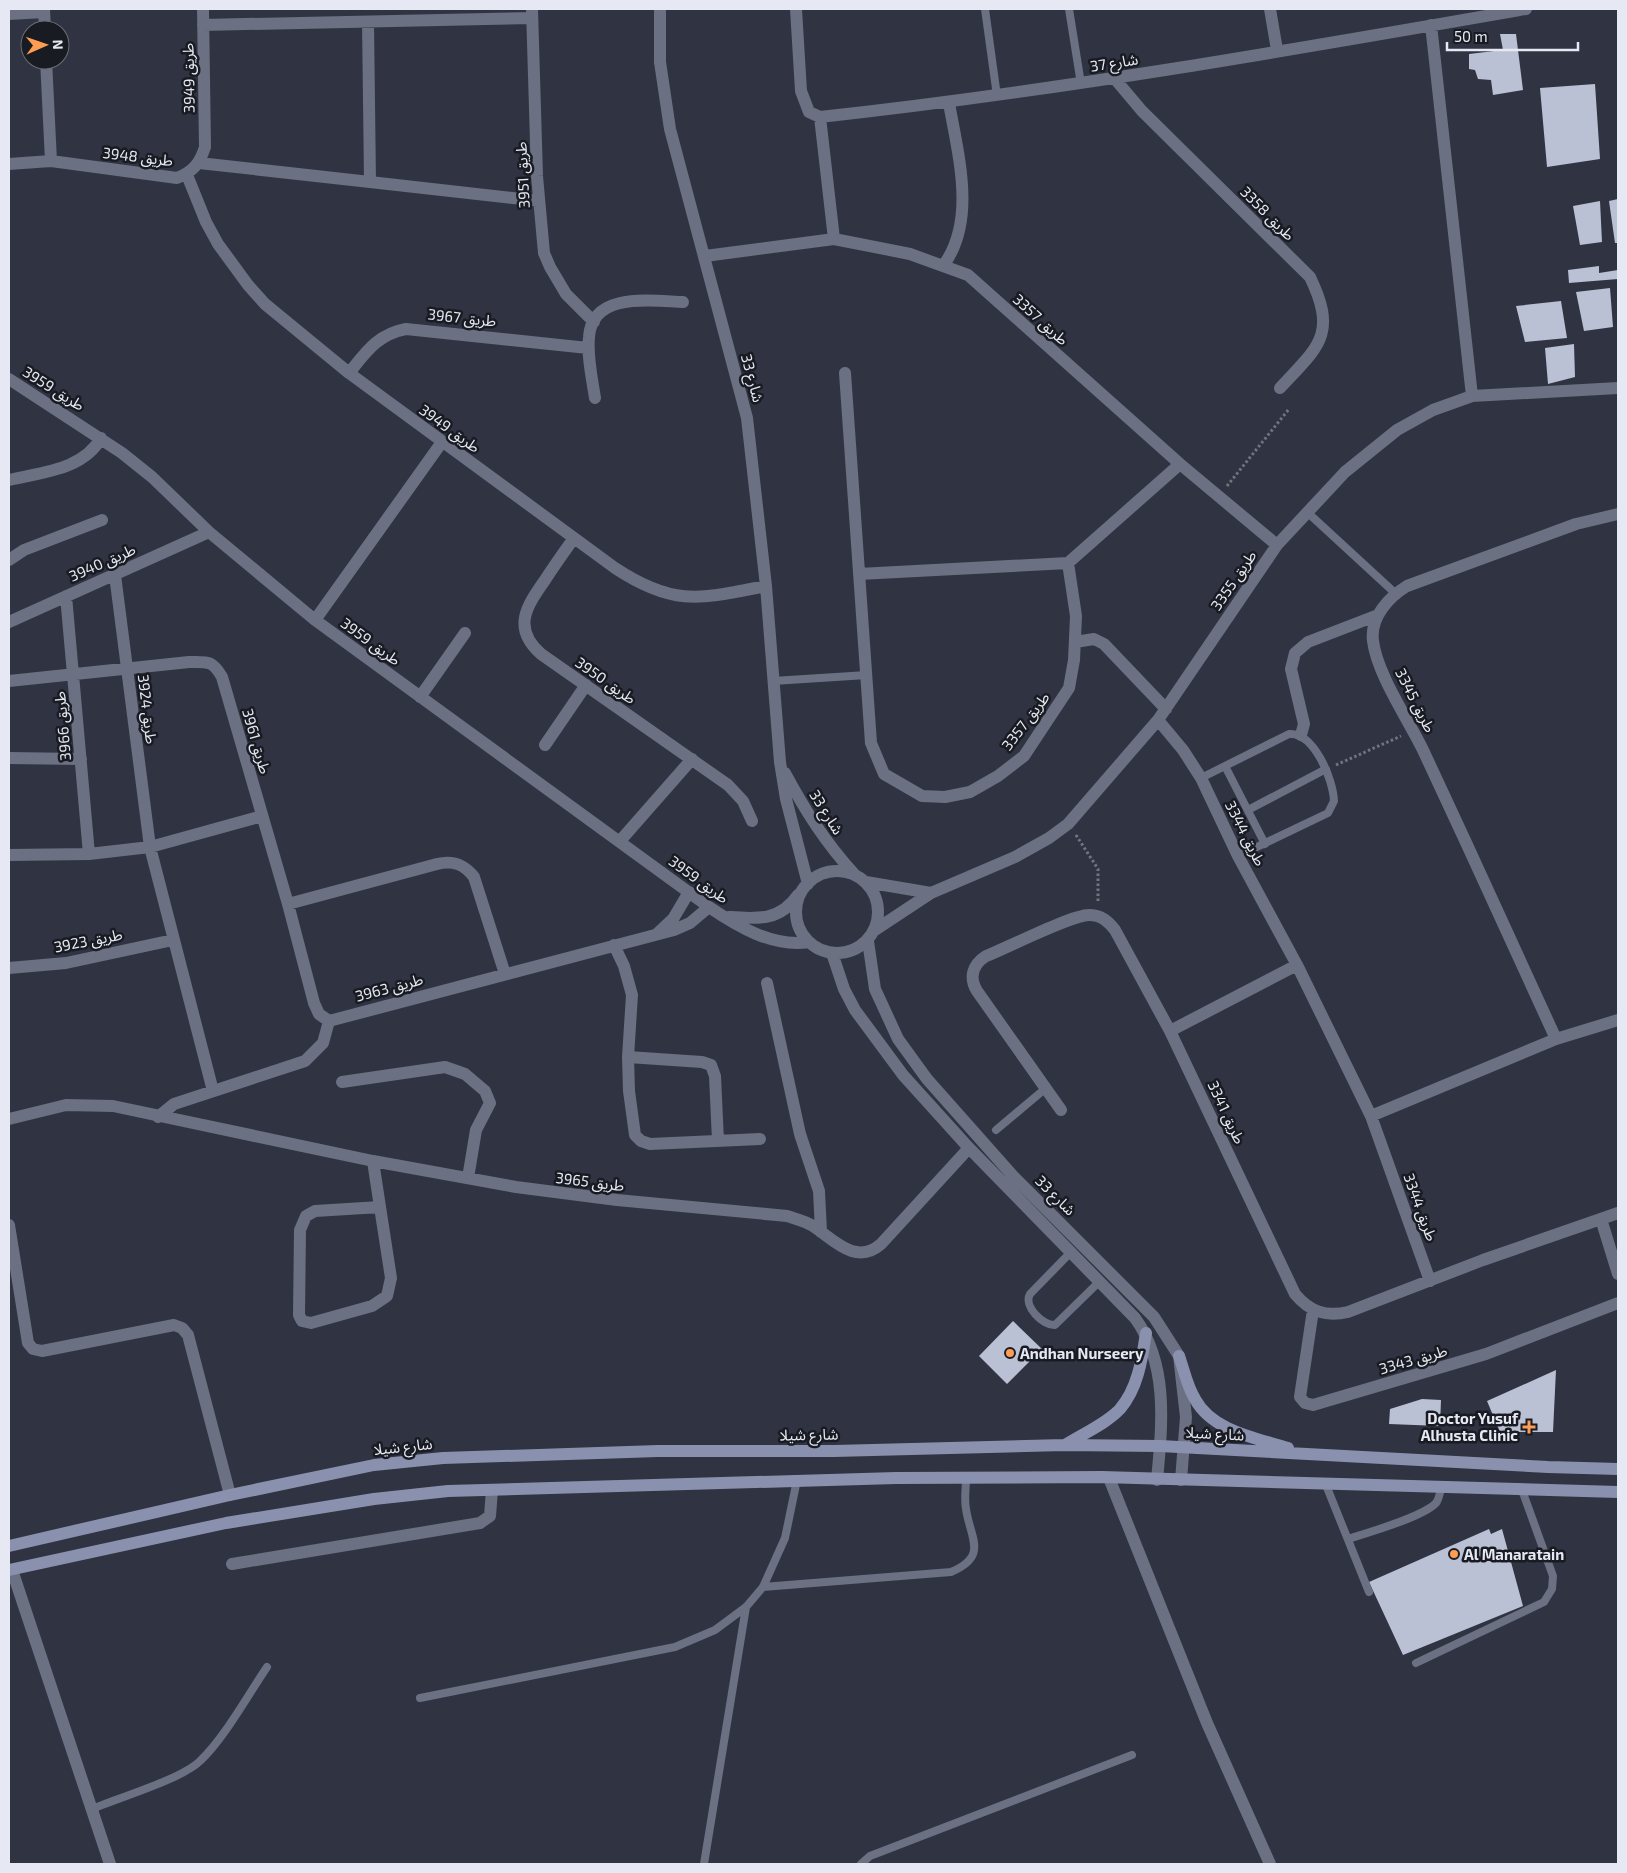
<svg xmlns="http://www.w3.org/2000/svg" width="1627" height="1873" font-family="'Exo 2','Noto Sans Arabic',sans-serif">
<rect width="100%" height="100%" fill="#2f3342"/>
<path fill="#bbc1d4" d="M1500 34H1516L1523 90 1493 95 1491 80 1478 79 1475 70 1469 69V54L1503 50Z
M1595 84 1600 159 1547 167 1540 88Z
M1618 199V243H1615L1609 201Z
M1600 201 1602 242 1580 245 1573 206Z
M1599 266V273L1618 270V279L1569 283 1568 270Z
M1610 288 1613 327 1584 331 1576 292Z
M1561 301 1567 338 1525 342 1516 306Z
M1574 344 1575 377 1548 384 1545 348Z
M1013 1321 1042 1349 1007 1384 979 1356Z
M1556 1370 1553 1432H1500L1487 1401Z
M1422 1399 1441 1400 1440 1426 1389 1424 1390 1409Z
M1489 1529 1491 1534 1502 1529 1523 1606 1403 1655 1369 1582Z"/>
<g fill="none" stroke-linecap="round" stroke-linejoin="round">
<path stroke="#717582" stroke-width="3" stroke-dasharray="2.5 2.5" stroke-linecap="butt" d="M1227 486 1289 409
M1336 765 1401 736
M1076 835 1098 869V902"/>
<path stroke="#6b7082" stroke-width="8" d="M985 9 997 96
M1069 9 1081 84
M1307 512 1395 593
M773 681 867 675
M1225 766 1265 844
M1201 778 1289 734C1314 732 1333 779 1334 801L1328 813 1238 856
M1248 810 1326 769
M996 1130 1046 1088
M1071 1252 1030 1294C1023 1306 1043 1326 1055 1325L1099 1282
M1326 1485 1369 1592
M1348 1539C1367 1533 1423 1517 1436 1503 1439 1499 1440 1493 1441 1488
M763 1587 951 1572C989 1556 970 1538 966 1509 964 1499 966 1488 966 1478
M1416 1663 1544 1602 1552 1589 1553 1576 1522 1490
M420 1698 675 1647 715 1630 746 1607 763 1587 785 1538 797 1480
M92 1809C118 1798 182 1779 200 1761 223 1740 248 1695 267 1667
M704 1864 746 1607
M861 1864 870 1856 1132 1755"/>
<path stroke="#6b7082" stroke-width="12" d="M44 9 45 30
M532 9 537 176 544 253 550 267 566 294 594 322
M660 9V62L670 129 747 418 766 586 780 762 786 799 808 884
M796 9 801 91 809 112 820 117C1057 91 1291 50 1526 9
M1270 9 1277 50
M9 14 44 12
M368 22 370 182 539 201
M203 25 532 18
M1431 25 1472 396
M46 60 51 161
M1115 79 1142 111 1310 277C1338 335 1318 347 1280 388
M820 117 834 239
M199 163 370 182
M9 164 51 161 177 178C193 172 200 163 205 147L203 9
M187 175 206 222 218 244 248 285 265 304 349 373 615 568C674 607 700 599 766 586
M705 256 834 239 910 254 968 275 1180 464 1277 545
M943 266C977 220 958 155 949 103
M349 373C366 352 378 334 406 329L588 348
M845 373 871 743 884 774 922 796 945 797 970 792 998 776 1024 756 1069 688 1074 660 1076 616 1068 563
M9 379 122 453 152 477 209 532 315 620 709 907C737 926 773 948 809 942
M595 398C592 378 587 357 589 337 592 291 653 301 683 302
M9 480C42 472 83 470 101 438
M574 538C564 552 554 566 545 580 526 607 512 628 541 654L728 785 743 801 752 821
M9 560 24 550 102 520
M859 574 1068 563 1180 464
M115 575 150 847 213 1091
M66 596 89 854
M315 620 442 442
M9 622 209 532
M1075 642 1094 639 1104 644 1166 709
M9 681 189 662C208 662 212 660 222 677L288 904 314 1003 319 1014 329 1021
M420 697 465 633
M1158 720 1183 750 1201 778 1238 856 1297 965 1371 1116 1430 1281
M1301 735 1304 724 1291 669 1295 653 1308 642 1378 615
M545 745 586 685
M9 758 81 759
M785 773C806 812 825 842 855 875
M620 841 692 759
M9 855 89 854 150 847 262 816
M796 912a41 41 0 1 1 82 0a41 41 0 1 1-82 0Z
M866 882 931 893
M288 904 437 864C453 860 464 864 474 877L505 974
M729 917C758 919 780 921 798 895
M875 930 931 893 1015 857 1049 838 1068 824 1158 720 1277 545 1345 472 1397 430 1433 410 1472 396 1618 388
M657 934 673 919 689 892
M868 941 875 989 898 1039 927 1079 1013 1176 1154 1317 1179 1356 1186 1417 1181 1480
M614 945 624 966 632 995 628 1057 629 1091 635 1135 641 1141 650 1144 760 1139
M832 953 844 989 855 1010 903 1075 969 1148 1135 1318C1169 1365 1162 1426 1157 1480
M9 968 66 963 173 940
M767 983 800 1134 819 1191 821 1232
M1170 1031 1297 965
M1556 1039C1512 942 1468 846 1423 750 1408 719 1377 674 1373 641 1370 617 1389 597 1407 586L1576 524 1618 514
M628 1057 702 1062 711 1065 715 1076 718 1141
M342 1082 445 1067 465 1074 485 1091 490 1103 476 1130 468 1178
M1061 1110 977 991C969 978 972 965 986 956 1007 948 1071 915 1089 915 1101 915 1108 921 1115 930L1170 1031 1295 1294C1310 1312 1326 1317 1348 1312L1483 1260 1618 1213
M1371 1116 1556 1039 1618 1020
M158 1117 174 1104 305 1061 323 1043 329 1021 674 930 690 923 709 907
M9 1119 66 1105 113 1106 373 1161 516 1187 617 1200 787 1216C796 1219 805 1221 813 1226 834 1240 856 1266 881 1244L969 1148
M373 1161 380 1207
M380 1207 391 1278 387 1296 372 1306 311 1323 302 1321 299 1315 300 1230 306 1216 315 1211Z
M1601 1219 1618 1274
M9 1225 28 1343 33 1349 42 1351 174 1325 182 1328 188 1335 230 1495
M1313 1310 1300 1397 1305 1403 1313 1405 1486 1354 1618 1303
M1109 1478 1207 1723 1270 1864
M232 1564 480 1523 490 1516 492 1490
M12 1570 110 1864"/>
<path stroke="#8a91ae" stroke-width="12" d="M1179 1356C1184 1370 1187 1386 1195 1399 1212 1431 1256 1438 1288 1448
M1065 1445C1082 1434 1106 1424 1120 1409 1138 1388 1142 1359 1146 1333
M9 1546 230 1495 374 1465 443 1458 658 1451H834L1064 1445 1160 1446 1548 1467 1618 1469
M9 1570 226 1523 374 1499 448 1491 896 1478 1102 1477 1618 1492"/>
</g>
<g fill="#fd9d54" stroke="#191b22" stroke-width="2">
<circle cx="1010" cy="1353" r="5"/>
<path d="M1526.5 1419.5h5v5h5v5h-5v5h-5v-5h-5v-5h5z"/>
<circle cx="1454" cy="1554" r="5"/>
</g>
<g text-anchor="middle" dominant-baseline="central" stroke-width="5" stroke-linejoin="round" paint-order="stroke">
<g font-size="15" fill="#e6e9f3" stroke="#191b22">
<text transform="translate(1114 62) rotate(-9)">شارع 37</text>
<text transform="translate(188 78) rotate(-91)">طريق 3949</text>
<text transform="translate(138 156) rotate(7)">طريق 3948</text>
<text transform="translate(522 175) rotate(-93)">طريق 3951</text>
<text transform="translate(1268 213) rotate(45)">طريق 3358</text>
<text transform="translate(462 317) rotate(6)">طريق 3967</text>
<text transform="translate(1041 319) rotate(42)">طريق 3357</text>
<text transform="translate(753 378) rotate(75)">شارع 33</text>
<text transform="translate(54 388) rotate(32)">طريق 3959</text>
<text transform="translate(450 428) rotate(36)">طريق 3949</text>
<text transform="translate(102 562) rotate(-24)">طريق 3940</text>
<text transform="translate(1233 580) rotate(-56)">طريق 3355</text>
<text transform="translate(371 641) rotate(36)">طريق 3959</text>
<text transform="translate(606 680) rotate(35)">طريق 3950</text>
<text transform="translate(1416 700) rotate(63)">طريق 3345</text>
<text transform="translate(148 709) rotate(83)">طريق 3924</text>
<text transform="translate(1025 721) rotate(-53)">طريق 3357</text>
<text transform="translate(62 726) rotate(-95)">طريق 3966</text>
<text transform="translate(257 741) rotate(74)">طريق 3961</text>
<text transform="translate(827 812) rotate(58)">شارع 33</text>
<text transform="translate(1246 833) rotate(63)">طريق 3344</text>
<text transform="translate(699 879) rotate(36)">طريق 3959</text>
<text transform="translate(88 940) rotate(-11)">طريق 3923</text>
<text transform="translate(389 987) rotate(-15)">طريق 3963</text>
<text transform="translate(1227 1112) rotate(65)">طريق 3341</text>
<text transform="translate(590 1181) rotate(7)">طريق 3965</text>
<text transform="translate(1056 1195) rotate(45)">شارع 33</text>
<text transform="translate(1421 1207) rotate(70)">طريق 3344</text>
<text transform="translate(1413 1359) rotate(-16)">طريق 3343</text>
<text transform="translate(1215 1433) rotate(3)">شارع شيلا</text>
<text transform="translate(809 1434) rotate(-1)">شارع شيلا</text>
<text transform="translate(403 1446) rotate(-6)">شارع شيلا</text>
</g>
<g font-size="15" font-weight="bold" fill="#e6e9f3" stroke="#191b22" text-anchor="start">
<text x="1020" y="1353">Andhan Nurseery</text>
<text x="1518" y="1418" text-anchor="end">Doctor Yusuf<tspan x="1518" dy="17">Alhusta Clinic</tspan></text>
<text x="1464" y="1554">Al Manaratain</text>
</g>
</g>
<rect width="1627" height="1873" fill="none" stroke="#e6e9f3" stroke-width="20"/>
<g transform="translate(45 45) rotate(88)"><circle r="24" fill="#191b22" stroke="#6b6d76"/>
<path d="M0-4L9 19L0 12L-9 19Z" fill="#fd9d54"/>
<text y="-8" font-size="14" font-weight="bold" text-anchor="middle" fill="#e6e9f3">N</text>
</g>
<path d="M1447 42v8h131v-8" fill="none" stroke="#e6e9f3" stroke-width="2.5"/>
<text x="1454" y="42" font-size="15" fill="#e6e9f3" stroke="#191b22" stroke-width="4" paint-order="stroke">50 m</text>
</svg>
